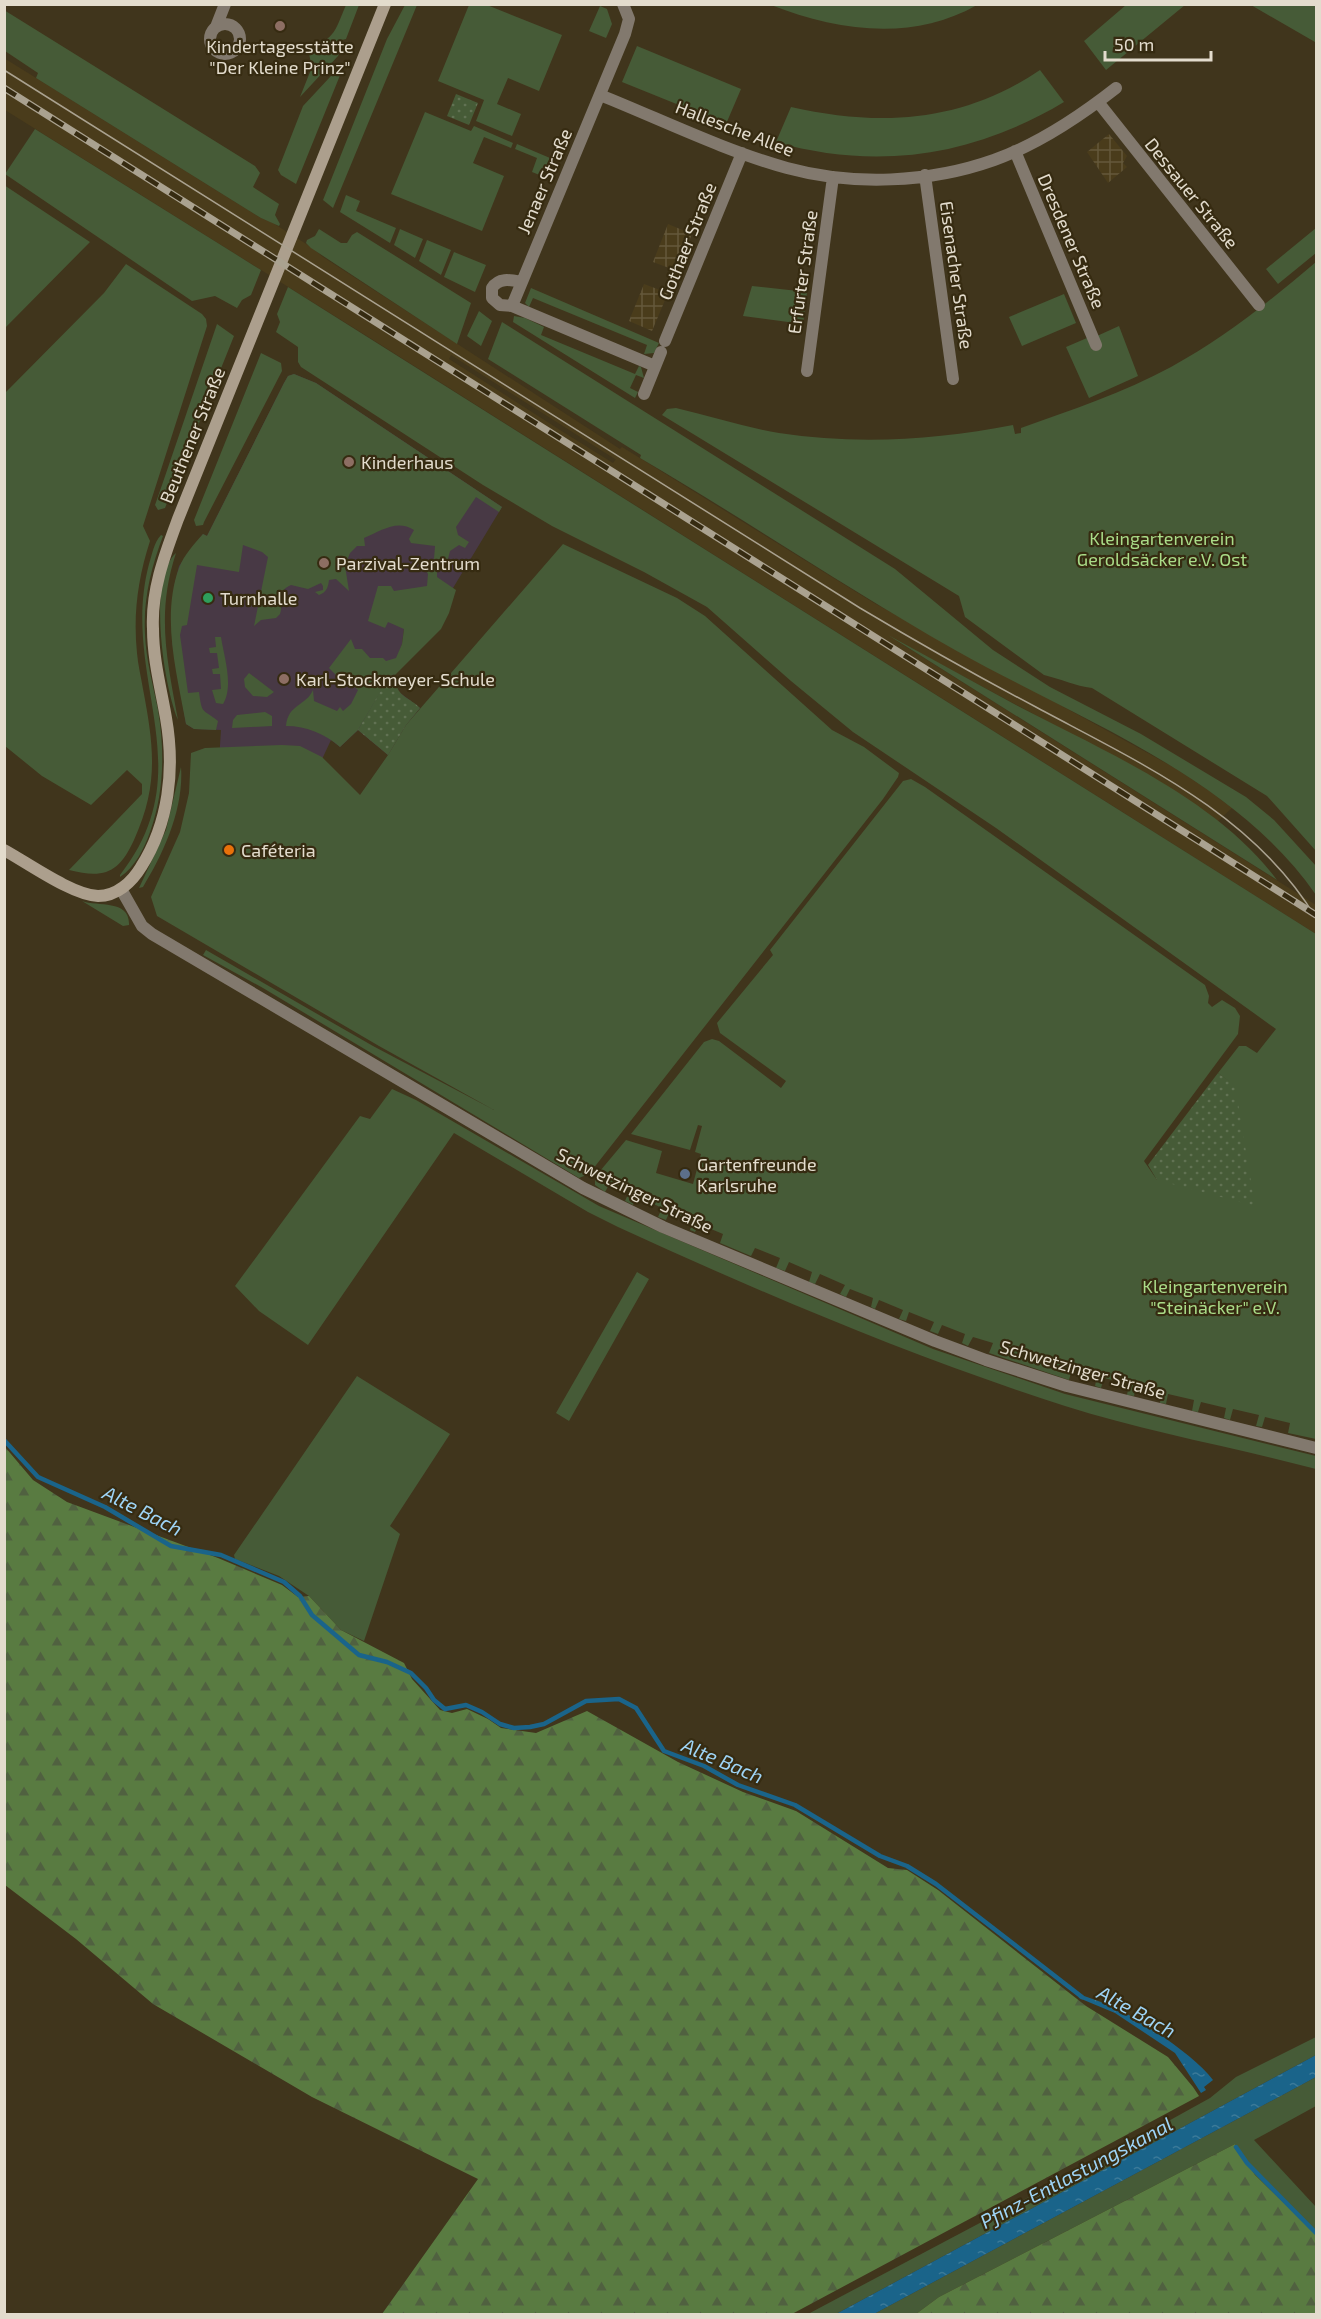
<svg xmlns="http://www.w3.org/2000/svg" width="1321" height="2319" font-family="'Exo 2',sans-serif">
<defs>
<pattern id="industrial-grid" width="8" height="8" patternUnits="userSpaceOnUse" patternTransform="scale(1.5)"><rect width="8" height="8" fill="#4a3c1b"/><path d="M0 4h8M4 0v8" fill="none" stroke="#64583b"/></pattern>
<pattern id="forest-firs" width="22" height="20" patternUnits="userSpaceOnUse" patternTransform="scale(1.5)"><rect width="22" height="20" fill="#597b41"/><path d="M5 1l3.5 6h-7zM16 11l3.5 6h-7z" fill="#506140"/></pattern>
<pattern id="park-dots" width="8" height="8" patternUnits="userSpaceOnUse" patternTransform="scale(1.5)"><rect width="8" height="8" fill="#465b37"/><path d="M2 2h.1M6 6h.1" fill="none" stroke="#617253" stroke-width="1.8" stroke-linecap="round"/></pattern>
<pattern id="water-ripples" width="26" height="14" patternUnits="userSpaceOnUse" patternTransform="scale(1.5)"><rect width="26" height="14" fill="#1a648a"/><path d="M2 4q2-2 4 0t4 0M15 11q2-2 4 0t4 0" fill="none" stroke="#3b7a99"/></pattern>
</defs>
<rect width="100%" height="100%" fill="#40351c"/>
<path fill="url(#industrial-grid)" d="M1109 134 1127 156 1123 163 1127 167 1108 183 1087 152Z
M668 224 692 234 677 271 653 262Z
M644 284 668 293 652 331 629 321Z"/>
<path fill="#483945" d="M294 374 316 383 502 507 453 588 404 629 402 644 392 673 397 677 395 685 399 692 420 708 406 725 388 755 358 730 340 747 331 740 316 772 218 776 221 730 194 729 186 724 172 641 174 587 179 566 203 534 207 536 284 383 288 376Z"/>
<path fill="#4a3c1b" fill-rule="evenodd" d="M4 58 261 218 273 223 311 247 323 257 620 449 622 447 874 603 1175 768 1208 790 1232 808 1218 821 1144 773 897 641 1316 905V934L362 333 5 110ZM451 355 615 459H616L613 463 560 430 449 359Z"/>
<path fill="#465b37" d="M346 5H359L346 39 308 48C336 39 335 30 346 5Z
M405 5H417L333 208 323 200 387 39Z
M469 5H487L562 35 539 91 508 78 497 104 521 114 512 136 476 121 484 100 438 81Z
M771 5H977C912 42 838 31 771 5Z
M1126 5H1185L1106 70 1084 41Z
M1251 5H1316V43L1315 42Z
M600 6 607 9 612 24 606 38 589 31Z
M4 10 255 166 260 173 253 187 279 204 275 215 280 224 279 226 261 218 36 78 38 73 5 51Z
M637 46 741 89 726 124 622 82Z
M341 49 338 56 300 97 312 67 309 54Z
M344 62 345 63 296 184 281 175 278 170 303 106Z
M1040 70 1064 102C974 156 877 171 776 142L791 107C880 127 962 123 1040 70Z
M425 112 471 131 474 126 513 143 511 148 484 137 473 163 504 176 482 231 391 194Z
M35 129 261 270 251 295 242 300 237 308 215 296 192 301 5 174Z
M517 144 550 158 542 176 532 172 537 158 515 149Z
M4 185 90 242 5 328H4Z
M346 195 360 201 356 211 396 228 390 243 340 212Z
M1316 228V253L1278 284 1266 269Z
M319 229 341 243H347L352 235 357 232 471 303 457 344 311 248 306 243 307 240 315 236Z
M400 229 423 239 415 258 394 245Z
M427 240 451 250 441 275 419 261Z
M454 252 486 265 475 292 444 277Z
M1316 262V851L1267 796 1092 688C1075 686 1061 679 1044 675L965 617 959 596 662 415 667 409 676 408C710 416 744 427 779 433 857 445 936 440 1013 425L1015 434 1021 433V428C1071 410 1123 393 1171 367 1224 338 1270 301 1316 262Z
M126 264 202 314 206 319 207 326 143 526 150 541C138 578 133 614 137 653 138 665 141 677 143 689 154 747 159 785 134 840 119 873 104 879 69 870L142 794V784L127 770 91 805 42 776 5 746V393L104 293Z
M752 286 807 292 803 324 743 316Z
M288 287 1316 934V1439L1288 1433 1290 1423 1265 1417 1262 1427 1256 1426 1259 1415 1233 1409 1230 1420 1224 1418 1226 1408 1201 1402 1198 1412 1192 1411 1194 1400 1168 1394 1166 1404 1160 1403 1161 1393 1136 1387 1134 1396 1127 1395 1129 1384 1104 1378 1101 1388 1095 1386 1097 1376 1072 1369 1069 1380 989 1353 993 1343 973 1337 968 1346 962 1343 965 1334 942 1325 938 1334 930 1331 934 1322 909 1312 906 1321 899 1319 903 1310 879 1300 875 1309 871 1307 873 1298 850 1289 846 1297 840 1294 845 1285 820 1274 815 1284 809 1282 812 1272 789 1262 785 1271 776 1268 780 1258 755 1248 751 1256 720 1243 723 1234 699 1224 695 1232 690 1230 693 1221 670 1211 666 1220 658 1217 662 1208 637 1196 633 1205 625 1201 629 1192 610 1183 605 1192 595 1185V1177L626 1140 662 1151 656 1173 693 1184 701 1154 695 1152 702 1126 698 1125 690 1150 631 1134 704 1042 712 1039 719 1041 781 1088 786 1081 720 1033 717 1023 773 955 770 950 903 781 911 779 925 787 1205 985 1209 996 1208 1003 1212 1007 1222 1000 1235 1008 1240 1016 1238 1034 1144 1161 1157 1180 1235 1086 1218 1073 1239 1046H1246L1257 1053 1276 1029 996 828 853 732 791 681 707 607 644 572 552 526 483 485 301 367 298 362V347L276 332 280 322 277 314Z
M531 288 659 343 654 353 644 354 647 345 533 298 529 307 525 303Z
M1064 294 1076 323 1022 346 1009 317Z
M479 311 492 321 481 346 467 336Z
M514 316 525 318 544 327 541 335 635 374 639 366 641 367 644 378 636 375 630 388 638 392 635 398 513 322Z
M502 322 895 569 993 650 1050 687 1141 734 1246 797 1274 820 1316 866V895C1233 775 1077 719 955 650 848 589 746 520 640 458L641 455 488 359Z
M217 324 234 336 165 508 158 510 155 505 162 485Z
M1119 326 1138 376 1089 398 1066 347 1087 338 1092 350 1100 346 1097 336Z
M261 353 281 363 282 371 204 522 203 525 196 526 194 520Z
M294 374 316 383 502 507 499 512 476 497 456 527 458 535 469 542 465 548 459 545 450 551 448 559 437 570V577L456 590 449 613 441 629 395 675 391 674 358 730 340 747C325 734 307 726 286 726 288 704 306 706 313 690L314 701 337 711 340 707 343 711 351 704 358 690 345 678 341 680 329 668 351 639 355 649H362L370 658H383L386 661 396 658 402 644 404 629 388 622 385 628 368 621 378 586H391L394 591 427 586 428 574 425 568 434 559 435 546 411 543 409 539 414 530C397 519 381 531 364 538L365 546H357L350 553 345 566 349 591 336 579 329 580C328 587 327 592 319 595L315 592 323 590V586L321 583 308 589 291 585C275 592 284 602 280 614L276 618 261 620 254 626 268 557 262 552 243 545 239 572 197 565 187 625 182 626 180 635 188 693 199 692C202 715 202 708 218 721L216 730 194 729 186 724C177 674 161 617 179 568 184 555 194 544 203 534L207 536 284 383 288 376Z
M161 535 163 536C151 568 143 600 145 634 146 660 153 685 158 710 165 752 164 793 150 832 144 849 135 867 120 877V875C204 768 119 678 149 564 152 555 154 542 161 535Z
M563 544 677 598 705 616 832 730 864 747 899 773 898 777 883 799 589 1174 579 1178 263 988 203 955 206 950 373 1046 494 1110 379 1046 157 916 151 897 180 832 189 793 191 753 205 748 282 745 300 746 322 757 360 795 388 755 406 725Z
M176 553C156 614 167 659 178 720 164 687 147 579 176 553Z
M888 635C931 658 973 682 1016 705 1104 751 1217 799 1277 880Z
M215 637H221C224 657 234 686 223 704L216 703 212 690 221 689 220 674H213L212 669 219 668 217 653H210L209 648 216 647Z
M249 673 274 692 267 697 253 696 245 687 244 679Z
M265 712 272 716V726L232 728 233 720 237 715Z
M181 767C184 808 164 853 143 887L139 888 166 830Z
M82 901C98 907 130 899 129 925L123 926Z
M392 1089 416 1100 599 1206 933 1349 1065 1394 1316 1456V1469C1233 1447 1147 1432 1065 1406 912 1357 764 1294 618 1227L588 1212 454 1133 308 1345 259 1311 235 1286 360 1116 370 1119Z
M637 1272 649 1279 569 1421 556 1413Z
M357 1376 450 1434 390 1526 400 1534 364 1641 341 1630 309 1596 279 1576 235 1559 234 1555Z
M1316 2037V2055L836 2314H808L1089 2165 1210 2098 1236 2077Z
M1316 2077V2106L1254 2140 1316 2207V2234L1255 2175 1235 2144 939 2297 916 2314H874Z"/>
<path fill="url(#forest-firs)" d="M5 1447 33 1480 67 1502 218 1558 282 1585 298 1597 309 1596 341 1630 404 1663 412 1679 440 1710 452 1713 467 1709 488 1719 501 1728 536 1733 587 1711 678 1762 743 1792 796 1811 888 1868 907 1870 938 1890 1086 2006 1168 2057 1193 2087 1199 2096 792 2314H382L478 2179 312 2097 153 2004 76 1939 5 1885Z
M1235 2144 1255 2175 1316 2234V2314H916L939 2297Z"/>
<path fill="url(#park-dots)" d="M456 94 478 103 469 125 447 116Z
M391 673 397 677C393 695 409 697 420 708L406 725 388 755 358 730Z
M1218 1073 1235 1085 1255 1206 1157 1180 1148 1165Z"/>
<path fill="url(#water-ripples)" d="M1078 1994C1090 1998 1102 2002 1114 2007 1142 2021 1194 2055 1213 2080L1204 2087 1206 2090 1201 2093 1175 2053 1115 2013 1079 1998Z
M1316 2055V2077L874 2314H836Z"/>
<g fill="none" stroke-linecap="round" stroke-linejoin="round">
<path stroke="#1a648a" stroke-width="4.5" d="M4 1440 38 1477 105 1507 171 1546 221 1555 284 1582 300 1596 312 1615 359 1655 387 1662 411 1673 426 1688 434 1700 445 1709 466 1705 482 1712 500 1724 514 1728 530 1727 544 1724 586 1701 619 1699 636 1708 664 1751 704 1766 738 1785 795 1805 880 1856 907 1866 936 1884 1082 1997
M1236 2147 1247 2163 1316 2233"/>
<path stroke="#82796e" stroke-width="12" d="M210 39a15 15 0 1 1 30 0a15 15 0 1 1-30 0Z
M216 27 225 4
M600 95C660 119 725 151 787 168 853 186 929 183 994 160 1039 144 1079 117 1116 88
M1098 102 1259 305
M1015 151 1096 345
M925 175 953 379
M522 282C511 280 499 277 492 288V298L500 305 512 306 655 366
M512 306 625 34 629 19 623 4
M665 341 742 153
M807 371 833 177
M644 394 661 352
M121 889 142 926 152 934 583 1188 663 1227 935 1341 986 1360 1067 1386 1316 1448"/>
<path stroke="#ac9f8d" stroke-width="12" d="M4 850C28 863 72 895 98 896 117 896 132 882 141 867 169 823 175 769 166 718 161 689 153 659 153 629 151 590 165 554 178 519L385 4"/>
<path stroke="#aaa290" stroke-width="1.5" d="M4 70 860 608C917 642 975 675 1034 706 1138 762 1253 813 1316 918"/>
<defs>
<path id="rail" d="M4 88 1316 915"/>
</defs>
<use href="#rail" stroke="#aaa290" stroke-width="7"/>
<use href="#rail" stroke="#362b11" stroke-width="4.5" stroke-dasharray="14" stroke-linecap="butt"/>
</g>
<g fill="#8d6e63" stroke="#362b11" stroke-width="2">
<circle cx="280" cy="26" r="6"/>
<circle cx="349" cy="462" r="6"/>
<circle cx="324" cy="563" r="6"/>
<circle cx="284" cy="679" r="6"/>
</g>
<circle fill="#2e9e5b" stroke="#362b11" stroke-width="2" cx="208" cy="598" r="6"/>
<circle fill="#e8710a" stroke="#362b11" stroke-width="2" cx="229" cy="850" r="6"/>
<circle fill="#5c6f8a" stroke="#362b11" stroke-width="2" cx="685" cy="1174" r="6"/>
<g text-anchor="middle" dominant-baseline="central" stroke-width="4.5" stroke-linejoin="round" paint-order="stroke">
<g font-size="18" fill="#e3dccd" stroke="#362b11" text-anchor="start">
<text x="280" y="46" text-anchor="middle">Kindertagesstätte<tspan x="280" dy="21">"Der Kleine Prinz"</tspan></text>
<text x="361" y="462">Kinderhaus</text>
<text x="336" y="563">Parzival-Zentrum</text>
<text x="220" y="598">Turnhalle</text>
<text x="296" y="679">Karl-Stockmeyer-Schule</text>
<text x="241" y="850">Caféteria</text>
<text x="697" y="1164">Gartenfreunde<tspan x="697" dy="21">Karlsruhe</tspan></text>
</g>
<g font-size="18" fill="#e3dccd" stroke="#362b11">
<text transform="translate(735 128) rotate(21)">Hallesche Allee</text>
<text transform="translate(544 181) rotate(-67)">Jenaer Straße</text>
<text transform="translate(1192 193) rotate(51)">Dessauer Straße</text>
<text transform="translate(687 241) rotate(-68)">Gothaer Straße</text>
<text transform="translate(1072 241) rotate(67)">Dresdener Straße</text>
<text transform="translate(802 272) rotate(-82)">Erfurter Straße</text>
<text transform="translate(957 275) rotate(82)">Eisenacher Straße</text>
<text transform="translate(192 435) rotate(-68)">Beuthener Straße</text>
<text transform="translate(635 1190) rotate(26)">Schwetzinger Straße</text>
<text transform="translate(1083 1369) rotate(16)">Schwetzinger Straße</text>
</g>
<g font-size="18" fill="#aadc88" stroke="#362b11">
<text x="1162" y="538">Kleingartenverein<tspan x="1162" dy="21">Geroldsäcker e.V. Ost</tspan></text>
<text x="1215" y="1286">Kleingartenverein<tspan x="1215" dy="21">"Steinäcker" e.V.</tspan></text>
</g>
<g font-size="20" font-style="italic" fill="#9ed4f6" stroke="#362b11">
<text transform="translate(143 1510) rotate(27)">Alte Bach</text>
<text transform="translate(723 1760) rotate(23)">Alte Bach</text>
<text transform="translate(1137 2011) rotate(29)">Alte Bach</text>
<text transform="translate(1076 2172) rotate(-28)">Pfinz-Entlastungskanal</text>
</g>
</g>
<rect width="1321" height="2319" fill="none" stroke="#e3dccd" stroke-width="12"/>
<path d="M1105 51v9h106v-9" fill="none" stroke="#e3dccd" stroke-width="3"/>
<text x="1114" y="51" font-size="18" fill="#e3dccd" stroke="#362b11" stroke-width="4.5" paint-order="stroke">50 m</text>
</svg>
